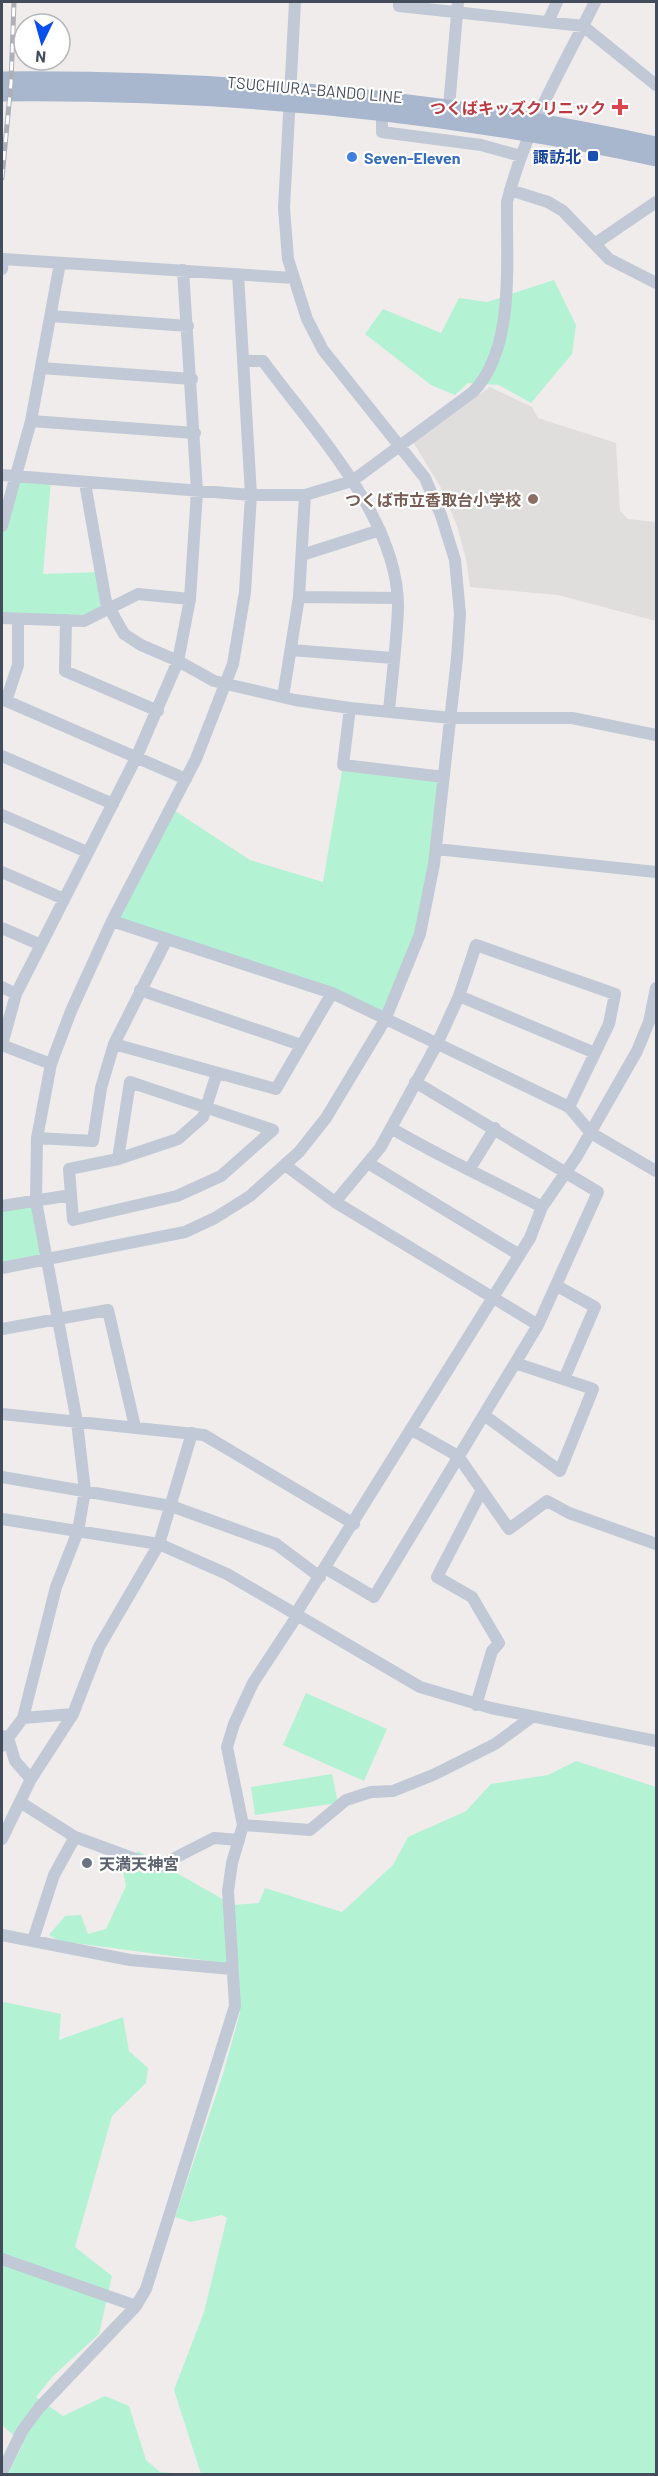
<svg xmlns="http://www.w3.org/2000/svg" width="658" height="2476" font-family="Barlow,'Noto Sans JP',sans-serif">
<rect width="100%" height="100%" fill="#efeceb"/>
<path fill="#e0dddd" d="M490 387 532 407 538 418 616 443 620 511 628 519 656 522V621L558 595 470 587 466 559 457 526 441 488 413 442Z"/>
<path fill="#b4f2d4" d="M554 280 576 325 572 354 531 403 499 385 468 383 455 395 431 385 365 334 383 309 441 333 459 298 487 302Z
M15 476 51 480 43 574 100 572 106 602 84 621 2 618V526Z
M343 765 444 777 420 934 385 1020 331 993 112 921 169 807 250 860 323 882Z
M36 1201 47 1260 2 1268V1206Z
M306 1693 387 1729 364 1781 283 1745Z
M576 1761 656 1787V2474H201L174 2390 204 2312 227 2218 222 2215 191 2222 175 2217 223 2074 240 2013 239 1965 60 1941 49 1935 65 1916 81 1915 88 1934 106 1929 126 1886 122 1867 138 1851 233 1905 259 1903 265 1888 342 1912 393 1865 408 1837 466 1811 491 1784 548 1775Z
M332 1774 338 1803 255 1815 251 1787Z
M4 2002 61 2014 59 2040 123 2017 129 2051 148 2068 146 2083 112 2116 75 2247 112 2276 99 2334 53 2376 36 2397 63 2416 105 2396 129 2406 146 2460 160 2472 185 2474H8L23 2444 2 2425V2005Z"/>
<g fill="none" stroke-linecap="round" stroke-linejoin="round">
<path stroke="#c0c9d5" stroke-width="12" d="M399 2V6L583 26 656 85
M548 22 557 2
M449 107 458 2
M382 112V132L481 145 521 156
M510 190 548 202 563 211 609 259 656 283
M596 243 656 202
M2 269 3 259 294 278
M51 316 188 326
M245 361H263C313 429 398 518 398 606 397 641 392 677 389 711
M41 368 192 379
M31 421 195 433
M2 475 251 495H305L352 481 473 392C516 348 506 260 507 202 526 127 561 71 595 2
M85 483 106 602 124 634 141 645 178 661 214 681 295 700 350 708 451 718H572L656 735
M2 526 31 421 60 263
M302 555 380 530
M299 597 397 598
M2 618 84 621 138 594 190 599
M66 620 65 671 158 711
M291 650 393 658
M283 697 299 597 305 495
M2 699 186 779
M6 701 18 665V619
M350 708 343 765 444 777
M2 756 113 804
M2 815 87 852
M436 849 656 872
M2 872 64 899
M112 921 332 993 569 1107 591 1133 656 1171
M2 928 41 945
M2 987 16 994
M140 990 301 1045
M459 996 595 1053
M114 1044 276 1089 332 993
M2 1045 16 994 136 758 178 661 190 599 197 491 183 270
M2 1045 51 1064
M130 1082 273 1130 221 1176 177 1196 73 1220 69 1169 118 1159Z
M391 1128C440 1157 491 1180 542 1207
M37 1138 93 1141 101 1088 114 1044 167 939
M118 1159 178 1139 203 1117 217 1073
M368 1163 518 1254
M285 1165 335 1202 538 1325
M469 1170 495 1128
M335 1202 380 1148 437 1044 459 996 476 945 615 994 609 1024 569 1107
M2 1206 71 1195
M2 1268 185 1232 215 1218 250 1196 299 1152 326 1118 385 1020 420 934 434 864 457 658 460 614 455 560 441 515 425 478 323 350 307 319 288 259 284 208 295 2
M557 1286 595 1307 564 1379
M2 1329 108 1310 135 1427
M2 1414 204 1435 354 1524
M484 1415 560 1471 593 1389 515 1363
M412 1430 458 1456 509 1529 547 1501 569 1513 656 1544
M2 1477 171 1506 276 1544 320 1577
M2 1519 159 1544 227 1574 420 1687 491 1708 656 1741
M325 1568 374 1597 538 1325 598 1192 415 1082
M295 1615 530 1238 542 1207 577 1156 637 1051 649 1022 656 988
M476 1705 492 1651 499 1643 472 1597 437 1577 482 1490
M23 1718 73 1714
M3 1736 8 1738 15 1761 31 1779
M2 1746 23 1718 56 1587 78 1531 85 1491 77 1422 36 1201 37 1138 51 1064 71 1011 112 921 196 759 233 664 245 592 251 495 238 274
M20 1802 75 1837 157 1867 214 1838 239 1840
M243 1825 310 1830 346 1800 371 1792 393 1791 433 1775 495 1744 532 1717
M2 1839 31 1779 73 1714 99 1647 159 1544 192 1433
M2 1935 130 1960 232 1969
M33 1940 54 1875 75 1837
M2 2259 136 2306
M2 2472 22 2431 39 2408 136 2306 146 2289 235 2006 228 1891 232 1863 243 1825 227 1747 234 1724 253 1683 297 1616"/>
<path stroke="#a8b6ce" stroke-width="15" d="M2 79C222 77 441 97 656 144
M2 94C222 92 441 112 656 159"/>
<defs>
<path id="rail" d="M2 178 11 83 14 2"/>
</defs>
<use href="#rail" stroke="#adb0b7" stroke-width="5"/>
<use href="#rail" stroke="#fff" stroke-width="3" stroke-dasharray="9" stroke-linecap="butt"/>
</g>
<path fill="#e0444e" stroke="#fff" stroke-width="2" d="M617 98h6v6h6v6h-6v6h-6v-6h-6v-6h6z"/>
<rect fill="#1a4fb4" stroke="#fff" stroke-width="2" x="587" y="150" width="12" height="12" rx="3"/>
<circle fill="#3f7fe0" stroke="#fff" stroke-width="2" cx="352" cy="157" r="6"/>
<circle fill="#8d6e63" stroke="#fff" stroke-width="2" cx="533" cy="499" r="6"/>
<circle fill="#6b7280" stroke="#fff" stroke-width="2" cx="87" cy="1863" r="6"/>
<g text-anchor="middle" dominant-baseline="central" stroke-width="4.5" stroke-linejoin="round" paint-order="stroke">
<g font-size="16" fill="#434c5a" stroke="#fff">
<text transform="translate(315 89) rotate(5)">TSUCHIURA-BANDO LINE</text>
</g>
<g font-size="16" font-weight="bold" fill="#be3a42" stroke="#fff" text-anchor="end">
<text x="606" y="107">つくばキッズクリニック</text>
</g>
<g font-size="16" font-weight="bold" fill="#164399" stroke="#fff" text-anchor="end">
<text x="581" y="156">諏訪北</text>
</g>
<g font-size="16" font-weight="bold" fill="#366cbe" stroke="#fff" text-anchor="start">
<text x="364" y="157">Seven-Eleven</text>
</g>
<g font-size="16" font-weight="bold" fill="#785e54" stroke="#fff" text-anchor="end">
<text x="521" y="499">つくば市立香取台小学校</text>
</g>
<g font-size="16" font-weight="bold" fill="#5b616d" stroke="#fff" text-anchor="start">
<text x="99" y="1863">天満天神宮</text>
</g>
</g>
<rect width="658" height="2476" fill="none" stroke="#434c5a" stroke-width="6"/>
<g transform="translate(42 42) rotate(185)"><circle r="28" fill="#ffffff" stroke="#b4b7bd" stroke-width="1.5"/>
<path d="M0-4.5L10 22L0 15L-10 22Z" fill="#094feb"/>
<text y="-9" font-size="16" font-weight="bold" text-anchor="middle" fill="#434c5a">N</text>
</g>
</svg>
